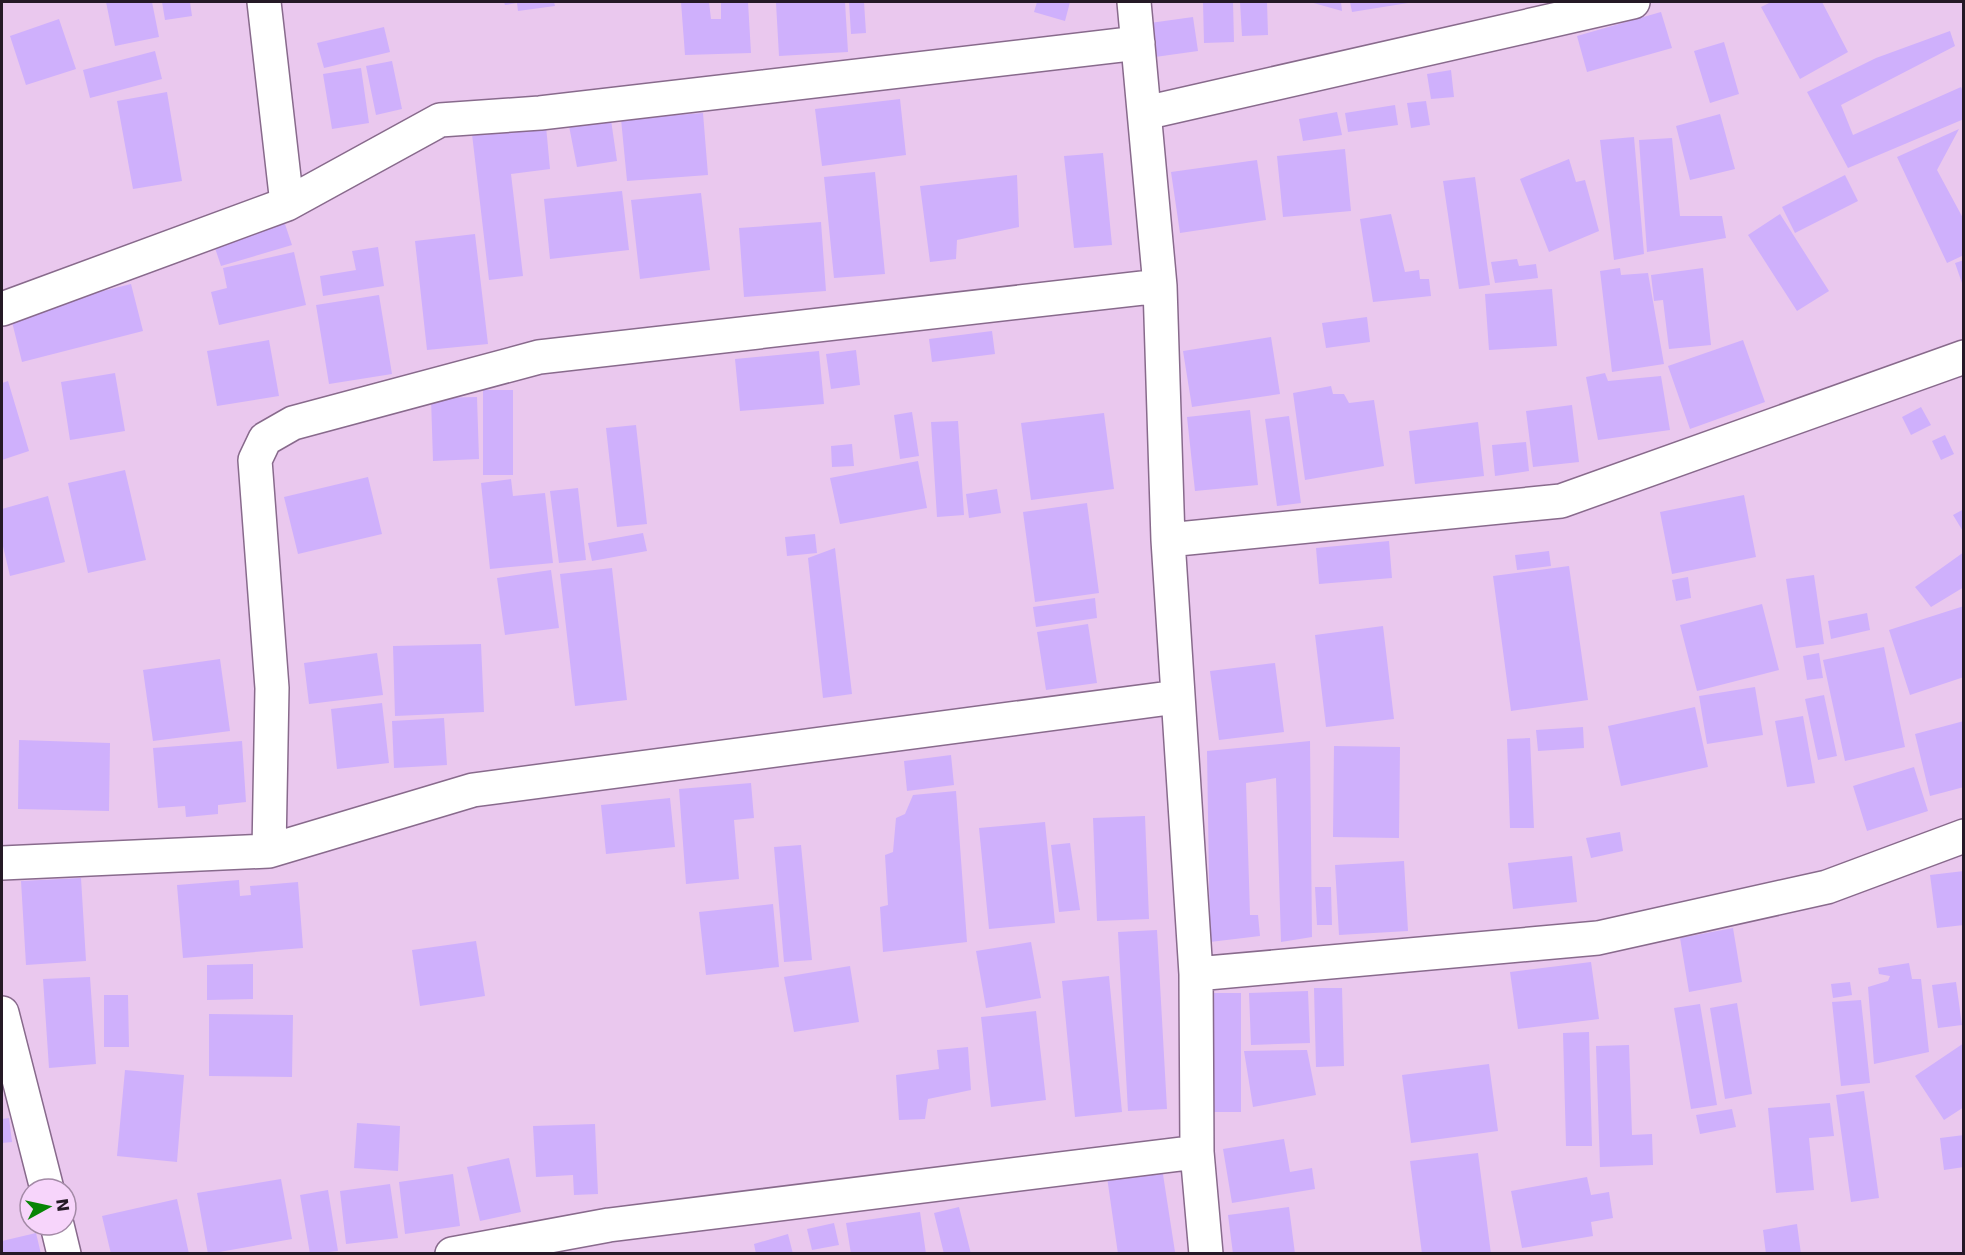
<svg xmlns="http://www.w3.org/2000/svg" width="1965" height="1255" font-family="'DejaVu Sans',sans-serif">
<rect width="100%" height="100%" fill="#eac8ee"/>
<path fill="#cfb0fc" d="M106 2H152L159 37 115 46Z
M162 2H190L192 16 165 20Z
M504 2H554L555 6 518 11 517 3 505 5Z
M681 2H709L711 19H721V2H748L751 53 685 55Z
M798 2H845L848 52 779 56 776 3Z
M849 2H864L866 33 851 34Z
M1037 2H1070L1065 21 1034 12Z
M1203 2H1233L1234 42 1204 43Z
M1240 2H1267L1268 35 1242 36Z
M1310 2H1341L1342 11Z
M1350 2H1408V3L1352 12Z
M1771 2H1822L1848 52 1800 79 1761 7Z
M1661 12 1672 48 1587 72 1577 36Z
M1193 17 1198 51 1155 57 1150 23Z
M59 19 76 69 26 85 10 36Z
M384 27 390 52 324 68 317 43Z
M1950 31 1955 46 1841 105 1853 135 1961 87 1964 93V119L1848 168 1807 92 1876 58Z
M1724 42 1739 94 1710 103 1694 51Z
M155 51 162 79 90 98 83 70Z
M392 61 402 109 376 115 366 66Z
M361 68 369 123 332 129 323 74Z
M1451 70 1454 97 1431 99 1427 74Z
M167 92 182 181 133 189 117 101Z
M900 99 906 155 822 166 815 109Z
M1426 101 1430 125 1411 128 1407 103Z
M1395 105 1398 125 1348 132 1345 113Z
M1337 112 1342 135 1303 141 1299 119Z
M703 113 708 175 627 181 621 119Z
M1720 114 1735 169 1690 180 1676 126Z
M611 120 617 161 577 167 569 126Z
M546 126 550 169 511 174 523 276 489 280 472 134Z
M1959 129 1937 170 1964 220V255L1947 263 1897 157Z
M1634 137 1644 254 1614 260 1600 140Z
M1672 138 1680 216H1722L1726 238 1647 252 1639 140Z
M1345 149 1351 211 1283 217 1277 156Z
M1103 153 1112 245 1074 248 1064 156Z
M1569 159 1576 182 1585 180 1599 231 1549 252 1520 179Z
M1257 160 1266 220 1180 233 1171 172Z
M875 172 885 274 834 278 824 177Z
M1017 175 1019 227 957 240 956 259 930 262 920 186Z
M1845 175 1858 201 1795 233 1782 207Z
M1475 177 1490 285 1459 289 1443 181Z
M622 191 629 250 550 259 544 199Z
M701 193 710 270 640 279 631 200Z
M1391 214 1405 272 1419 270 1420 279H1429L1431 296 1373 302 1360 219Z
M1780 214 1829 291 1797 311 1748 235Z
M284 221 292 245 221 266 213 242Z
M821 222 826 291 744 297 739 228Z
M475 234 488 344 427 350 415 241Z
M378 247 384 286 323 296 320 276 356 270 352 251Z
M294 252 306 305 219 325 211 292 227 288 223 268Z
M1517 259 1519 266 1536 264 1538 278 1495 283 1491 262Z
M1964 260V286H1963L1955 263Z
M1620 268 1621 275 1648 273 1664 364 1612 372 1600 271Z
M1703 268 1711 345 1669 349 1663 300 1654 301 1651 275Z
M131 284 143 331 22 362 10 314Z
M1552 289 1557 346 1489 350 1485 294Z
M379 295 392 374 329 384 316 305Z
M1367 317 1370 342 1326 348 1322 323Z
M992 331 995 354 932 362 929 339Z
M1271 337 1280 394 1192 407 1183 351Z
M269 340 279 396 217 406 207 351Z
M1743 340 1765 402 1690 429 1668 366Z
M856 350 860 385 831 389 826 354Z
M819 351 824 404 740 411 735 359Z
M115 373 125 431 70 440 61 382Z
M1605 373 1608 381 1661 376 1670 430 1598 440 1586 377Z
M8 381 29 451 2 460V383Z
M1331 386 1333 394H1344L1349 403 1374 400 1384 466 1305 480 1293 393Z
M483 390H513V475H483Z
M477 397 479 459 433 461 431 398Z
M1572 405 1579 462 1533 467 1526 411Z
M1921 407 1931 425 1911 435 1902 417Z
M1250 410 1258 485 1195 491 1187 417Z
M912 412 919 456 900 459 894 415Z
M1104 413 1114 489 1031 500 1021 423Z
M1289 416 1301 503 1277 506 1265 419Z
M958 421 964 515 937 517 931 422Z
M1478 422 1484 476 1415 484 1409 431Z
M636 425 647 524 617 527 606 428Z
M1945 435 1954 454 1941 460 1932 441Z
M1526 442 1529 471 1495 476 1492 445Z
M852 444 854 466 832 467 831 446Z
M918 461 927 508 840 524 830 478Z
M125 470 146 560 88 573 68 483Z
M368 477 382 534 298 554 284 497Z
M511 479 513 496 545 493 553 563 490 569 481 483Z
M578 488 586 560 559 563 550 491Z
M997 489 1001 513 969 518 966 494Z
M1744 495 1756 557 1672 574 1660 512Z
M48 496 65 562 10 576 2 542V509Z
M1087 503 1099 593 1035 602 1023 512Z
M1964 509V533L1953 515Z
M643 533 647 551 592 561 588 543Z
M815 534 817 553 787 556 785 537Z
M1389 541 1392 578 1319 584 1316 548Z
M835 548 852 694 823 698 808 558Z
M1549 551 1551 566 1517 570 1515 555Z
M1964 552V587L1931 607 1915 587Z
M1569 566 1588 700 1511 711 1493 576Z
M612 568 627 700 575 706 560 574Z
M551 570 559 628 505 635 497 578Z
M1814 575 1824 644 1796 648 1786 579Z
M1688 577 1691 598 1676 601 1672 580Z
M1095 598 1097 618 1036 627 1033 607Z
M1762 604 1779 670 1697 691 1680 625Z
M1964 606V677L1910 695 1889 630Z
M1867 613 1870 630 1831 639 1828 621Z
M1088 624 1097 683 1046 690 1037 632Z
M1383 626 1394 719 1326 727 1315 635Z
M481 644 484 712 395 716 393 646Z
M1884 647 1905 747 1845 761 1823 660Z
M377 653 383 695 309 704 304 663Z
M1819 653 1823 678 1807 680 1803 656Z
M220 659 230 731 153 741 143 670Z
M1275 663 1284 732 1219 740 1210 671Z
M1755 687 1763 735 1707 744 1699 696Z
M1824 695 1837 756 1818 760 1805 699Z
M382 703 389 763 337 769 331 709Z
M1695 707 1708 767 1621 786 1608 726Z
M1803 716 1815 783 1787 787 1775 721Z
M444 718 447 765 394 768 392 721Z
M1964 721V787L1930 796 1915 734Z
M1583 727 1584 748 1538 751 1536 730Z
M1530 738 1534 828H1510L1507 739Z
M19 740 110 743 109 811 18 809Z
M242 741 246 802 218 805V814L186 817 185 806 158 808 153 748Z
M1310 741 1312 937 1281 942 1276 778 1246 783 1250 915H1258L1260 936 1210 942 1207 751Z
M1334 746 1400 747 1399 838 1333 837Z
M951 755 954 785 907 791 904 761Z
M1914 767 1928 811 1867 831 1853 786Z
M751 783 754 818 734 820 739 879 686 884 679 789Z
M956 791 967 942 883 952 880 907 888 905 885 855 893 852 896 818 905 814 913 795Z
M670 798 675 847 606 854 601 805Z
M1145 816 1149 919 1097 921 1093 818Z
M1045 822 1055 923 989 929 979 828Z
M1620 832 1623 851 1591 858 1586 838Z
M1070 843 1080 910 1059 912 1051 845Z
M801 845 812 960 784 962 774 847Z
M1572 856 1577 902 1513 909 1508 863Z
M1404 861 1408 931 1339 935 1335 865Z
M1964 871V925L1937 928 1930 875Z
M81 878 86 961 26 965 21 881Z
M239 880 240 896 251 895 250 886 298 882 303 948 183 958 177 885Z
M1315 887H1331L1332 925H1317Z
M773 904 779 967 706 975 699 912Z
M1733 928 1742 982 1689 992 1680 938Z
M1157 930 1167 1109 1128 1111 1118 932Z
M476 941 485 996 420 1006 412 950Z
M1031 942 1041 998 986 1008 976 951Z
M1591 962 1599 1019 1518 1029 1510 972Z
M1909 963 1912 979H1921L1929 1052 1874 1064 1868 987 1888 981 1890 976 1879 974 1878 968Z
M253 964V999L207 1000V965Z
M850 966 859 1022 794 1032 784 977Z
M1109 976 1122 1112 1075 1117 1062 981Z
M90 977 96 1064 49 1068 43 979Z
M1850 982 1852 995 1833 998 1831 984Z
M1956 982 1962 1025 1938 1028 1932 985Z
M1314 988H1342L1344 1066 1316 1067Z
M1308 991 1310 1043 1251 1045 1249 993Z
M1211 993H1241V1112H1212Z
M104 995H128L129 1047H104Z
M1861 1000 1870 1083 1841 1086 1832 1002Z
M1737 1003 1752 1094 1725 1099 1710 1008Z
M1700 1004 1717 1105 1691 1109 1674 1008Z
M1036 1011 1046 1100 991 1107 981 1017Z
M209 1014 293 1015 292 1077 209 1076Z
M1589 1032 1592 1146H1566L1563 1033Z
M1964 1043V1107L1944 1120 1915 1076Z
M1629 1045 1632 1135 1652 1134 1653 1165 1600 1167 1596 1046Z
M968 1047 971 1090 928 1099 925 1119 899 1120 896 1075 939 1069 937 1050Z
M1307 1050 1316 1095 1253 1107 1244 1051Z
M1489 1064 1498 1131 1411 1143 1402 1075Z
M125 1070 184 1075 177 1162 117 1156Z
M1864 1091 1879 1198 1851 1202 1836 1095Z
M1830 1103 1834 1136 1809 1138 1814 1190 1776 1193 1768 1108Z
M1732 1109 1736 1127 1700 1134 1696 1115Z
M9 1118 12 1142 2 1143V1119Z
M357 1123 400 1126 398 1171 354 1168Z
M595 1124 598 1194 574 1195 573 1175 536 1177 533 1126Z
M1964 1135V1167L1944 1170 1940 1138Z
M1284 1139 1290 1172 1312 1168 1315 1189 1232 1203 1223 1149Z
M1478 1153 1491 1254H1422L1410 1161Z
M509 1158 521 1212 480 1221 467 1167Z
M1162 1168 1175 1252 1118 1254 1107 1177Z
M453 1174 460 1226 405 1234 399 1182Z
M1587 1177 1591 1195 1609 1192 1613 1218 1591 1222 1593 1236 1522 1248 1511 1191Z
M281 1179 292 1239 208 1254 197 1193Z
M390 1184 398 1238 346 1244 340 1191Z
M328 1190 338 1251 310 1254 300 1195Z
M177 1199 189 1254H111L102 1216Z
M959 1207 971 1254H944L934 1213Z
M1289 1207 1295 1254H1233L1228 1215Z
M920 1212 926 1254H851L846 1223Z
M834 1223 839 1245 812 1250 807 1229Z
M1797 1224 1801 1254H1766L1763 1230Z
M36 1233 41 1254H2V1241Z
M788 1234 793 1254H756L754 1244Z"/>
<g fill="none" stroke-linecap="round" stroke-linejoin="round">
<defs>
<path id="minor" d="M264 2 287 204
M1134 2 1160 286 1168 540 1196 974 1197 1152 1206 1254
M1145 113 1633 2
M2 309 287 204 440 120 540 113 1138 43
M1168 540 1561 501 1964 357
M269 851 272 688 255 460 265 439 293 423 539 357 1160 286
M2 863 269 851 473 790 1177 697
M1196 974 1598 938 1827 887 1964 836
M2 1013 47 1189
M57 1225 64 1254
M452 1254 609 1225 1197 1152"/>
</defs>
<use href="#minor" stroke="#886a8c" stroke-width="36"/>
<use href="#minor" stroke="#fff" stroke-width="33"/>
</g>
<rect width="1965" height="1255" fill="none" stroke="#251926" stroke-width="6"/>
<g transform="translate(48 1207) rotate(82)"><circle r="28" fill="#f7d5fb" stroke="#a38aa6" stroke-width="1.5"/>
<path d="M0-4.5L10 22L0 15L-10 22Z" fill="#078505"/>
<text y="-9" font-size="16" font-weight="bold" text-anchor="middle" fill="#251926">N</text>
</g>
</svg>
